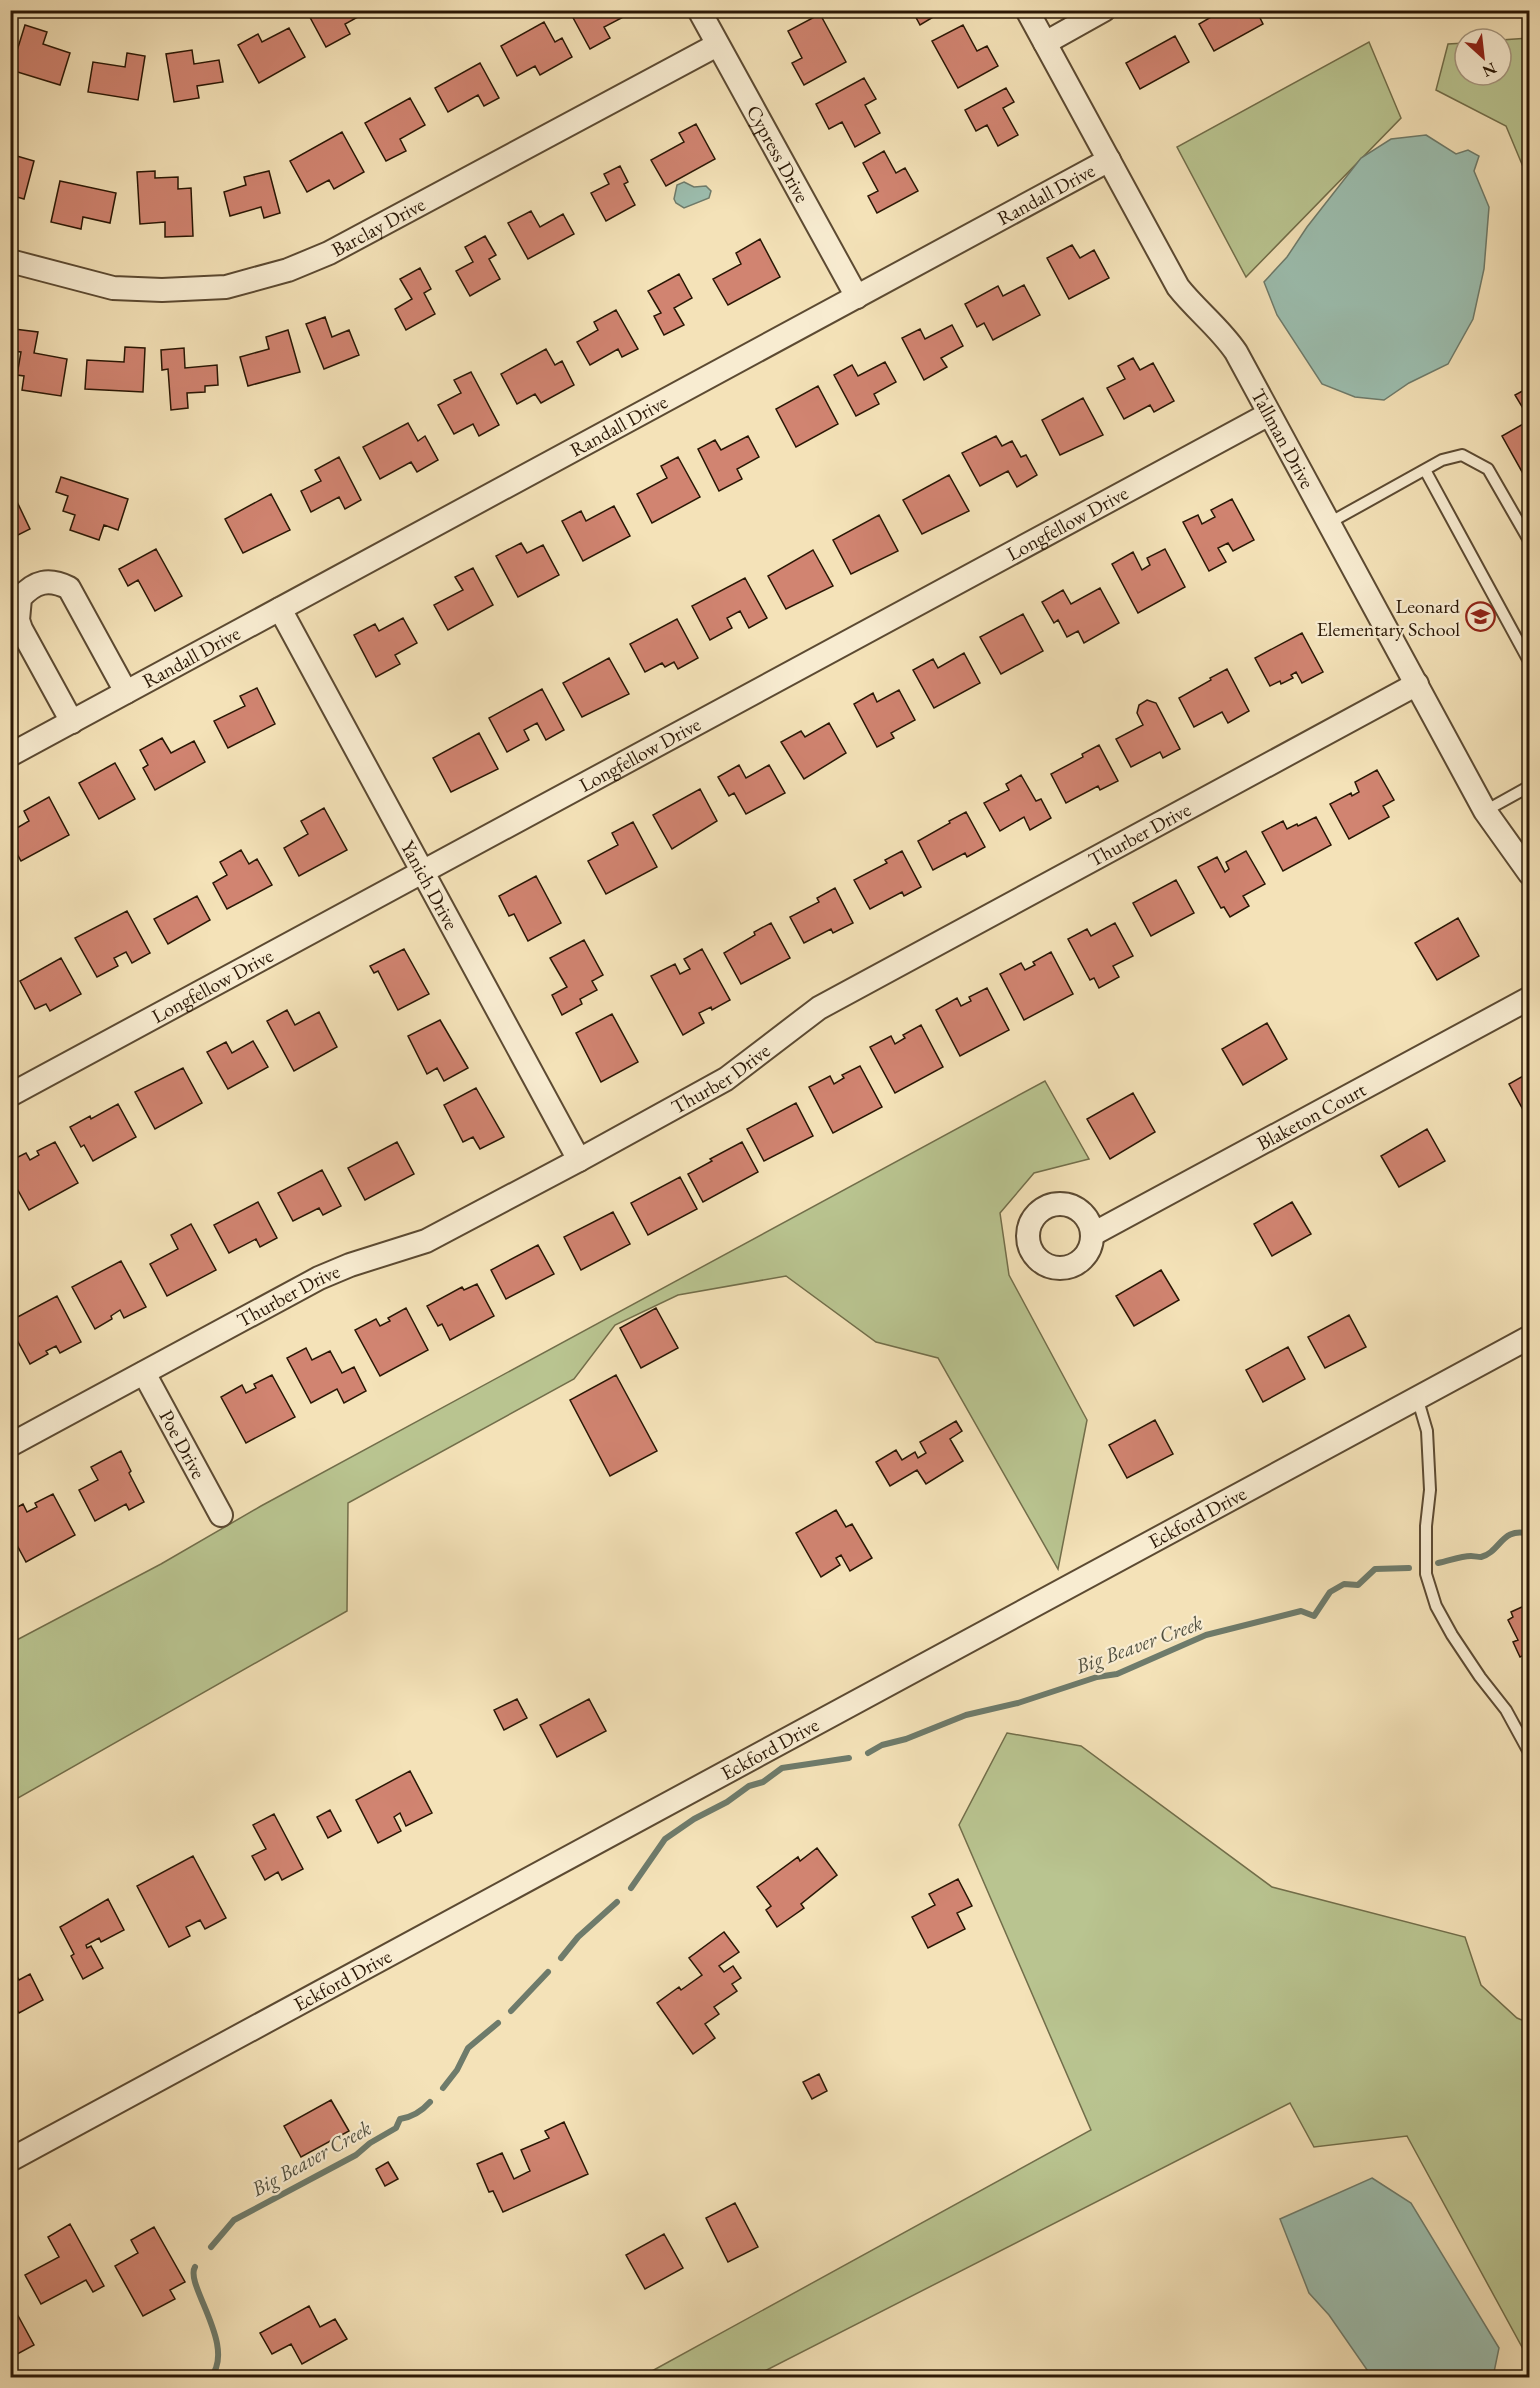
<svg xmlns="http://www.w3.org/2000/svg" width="1540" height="2388" font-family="'EB Garamond',serif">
<rect width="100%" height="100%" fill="#f4e2b8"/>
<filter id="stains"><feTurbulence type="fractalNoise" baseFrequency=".00333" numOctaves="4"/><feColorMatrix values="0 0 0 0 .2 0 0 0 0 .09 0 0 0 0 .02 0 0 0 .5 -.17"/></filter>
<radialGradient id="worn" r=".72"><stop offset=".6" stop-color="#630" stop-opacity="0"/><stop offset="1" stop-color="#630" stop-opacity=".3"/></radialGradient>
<path fill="#b9c490" stroke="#726e4a" stroke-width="1.5" d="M1529 38H1530L1529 181 1506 126 1436 90 1448 44 1465 43V75H1501V40Z
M1369 42 1401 118 1246 277 1177 147Z
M1045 1081 1089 1159 1034 1173 1000 1213 1009 1275 1087 1420 1058 1569 938 1358 876 1342 786 1276 678 1295 615 1325 574 1379 348 1503 347 1611 11 1802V1643L161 1564 261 1506Z
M1007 1733 1081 1746 1272 1887 1465 1937 1481 1985 1517 2018 1529 2023V2377H1524L1523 2349 1407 2136 1314 2147 1290 2103 753 2377H641L1091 2130 959 1825Z"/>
<path fill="#9cbeaf" stroke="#6e7b6b" stroke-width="1.5" d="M1426 135 1456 154 1468 150 1479 156 1474 171 1489 207 1484 269 1473 319 1448 364 1409 383 1384 400 1355 397 1322 384 1277 315 1264 282 1287 257 1307 227 1361 158 1391 139Z
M684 182 694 187 706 186 711 191 709 198 684 208 676 203 674 199 677 185Z
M1372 2178 1411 2203 1499 2348 1493 2377H1372L1329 2315 1309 2293 1280 2219Z"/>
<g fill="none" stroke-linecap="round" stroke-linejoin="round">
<path stroke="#6e7b6b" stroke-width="6" d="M1438 1563C1449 1561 1460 1556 1471 1556 1472 1556 1479 1557 1481 1557 1501 1552 1501 1526 1530 1534
M868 1753 882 1745 906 1739 966 1715 1018 1703 1097 1677 1117 1674 1206 1635 1301 1611 1314 1616 1330 1592 1344 1584 1358 1585 1375 1569 1409 1568
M631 1888 665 1839 694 1819 727 1802 749 1786 763 1782 782 1768 849 1758
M561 1958 578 1937 617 1902
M511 2011 548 1972
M443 2088 457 2070 468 2048 498 2023
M211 2247 234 2220 356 2155 370 2143 396 2128 400 2119C413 2117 422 2111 430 2102
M195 2267C184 2284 238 2347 210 2378"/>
</g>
<path fill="#d18471" stroke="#2a1705" stroke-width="1.5" d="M306 10H366L367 12 345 24 350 34 326 47Z
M577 10H632L633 12 604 27 610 38 590 49 571 14Z
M912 10H945L920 25Z
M1223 10H1256L1263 24 1214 51 1199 24Z
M820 14 846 62 804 85 792 63 802 58 788 31Z
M544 22 555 42 562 38 572 57 540 75 535 66 517 76 501 46Z
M25 25 47 32 43 44 70 53 60 85 11 70Z
M963 25 977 51 987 46 998 66 958 88 932 41Z
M289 28 305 57 259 83 238 45 258 34 262 42Z
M1175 36 1189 62 1140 89 1126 63Z
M192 50 194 64 219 60 223 82 197 86 199 98 174 102 166 54Z
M127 53 145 56 138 100 88 92 93 62 125 67Z
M480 63 499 98 484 106 478 95 448 112 435 88Z
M864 78 876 99 865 105 880 133 855 147 842 122 829 129 816 104Z
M1006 88 1014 102 1003 108 1018 135 998 146 987 125 976 131 965 110Z
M410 98 425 125 400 139 406 151 386 161 365 123Z
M696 124 715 159 666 186 651 160 684 142 679 133Z
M342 132 364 172 334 189 329 180 307 192 290 161Z
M884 151 896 173 905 168 918 191 877 213 868 196 878 191 863 163Z
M10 154 34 161 24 199 10 195Z
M620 166 628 182 624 184 635 205 606 221 591 193 609 184 604 174Z
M155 171V178L178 177V189L191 188 193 236 165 237V222L140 224 137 172Z
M269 171 280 213 264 218 261 207 230 216 224 192 246 185 244 177Z
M60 181 116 193 110 223 83 217 81 229 51 222Z
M531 211 540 227 563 214 574 234 528 259 508 223Z
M485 236 496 255 489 259 500 279 470 296 456 271 473 262 465 247Z
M760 239 780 277 728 305 713 279 741 264 736 253Z
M1072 245 1080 258 1094 250 1109 278 1069 299 1047 258Z
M420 268 431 289 424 293 435 314 406 330 395 309 412 299 400 279Z
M679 274 692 298 674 308 684 325 664 335 654 316 661 313 648 291Z
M1024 285 1040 315 993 340 984 323 977 327 965 304 998 286 1003 296Z
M616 310 638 349 622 357 618 349 590 365 577 342 598 330 594 322Z
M325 317 332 337 349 330 359 355 324 369 306 324Z
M952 325 963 346 941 358 947 367 924 380 902 338 920 329 925 339Z
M14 329 38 332 34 353 67 359 61 396 22 390 24 376 17 375 21 352 11 351Z
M288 330 300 372 248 386 240 357 269 349 266 337Z
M125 347 145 348 143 392 85 389 87 360 124 362Z
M184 348 185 368 217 365 218 385 205 386V392L187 393 188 408 171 410 168 369 162 370 161 350Z
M546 349 555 365 562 361 574 385 541 403 535 394 517 404 501 374Z
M1133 358 1140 370 1153 363 1174 401 1154 412 1150 405 1124 419 1107 388 1125 379 1118 366Z
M885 362 896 382 874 394 879 404 856 416 834 375 852 365 858 376Z
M471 372 499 425 479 436 473 424 454 434 438 405 461 393 454 380Z
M818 386 838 424 796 447 776 409Z
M1530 387V420L1515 395Z
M1083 398 1103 435 1060 455 1042 420Z
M1530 420V486L1502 436Z
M408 423 418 441 425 436 438 460 417 472 411 462 380 479 363 447Z
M748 436 759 457 737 469 742 479 719 491 698 449 715 440 721 450Z
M996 436 1002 446 1012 441 1021 457 1026 455 1037 475 1017 487 1008 471 980 486 962 453Z
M339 457 361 500 345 509 339 497 311 512 301 491 321 481 315 470Z
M678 457 700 497 652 523 637 494 667 478 661 466Z
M949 475 969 511 922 534 903 500Z
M61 477 128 499 118 530 104 525 99 540 70 530 75 515 63 511 68 496 56 492Z
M10 487 30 529 14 537 10 529Z
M271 494 290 530 243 553 225 519Z
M1232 499 1254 540 1233 551 1228 543 1218 548 1226 562 1209 571 1183 522 1198 515 1202 524 1215 517 1211 510Z
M614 506 630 536 583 561 562 521 581 511 586 521Z
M879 515 898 551 851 574 833 540Z
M521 543 527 553 543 545 559 575 518 597 496 556Z
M156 549 182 596 155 611 138 580 128 586 119 569Z
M1165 549 1185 587 1138 613 1112 564 1133 552 1142 570 1150 565 1147 558Z
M813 550 833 586 786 609 768 576Z
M473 568 493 605 448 630 434 605 463 590 455 577Z
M745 578 767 618 749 628 740 611 727 618 732 628 710 640 692 606Z
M1100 588 1119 623 1084 643 1078 631 1067 637 1058 620 1054 623 1042 602 1063 590 1071 604Z
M1023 614 1043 651 1001 674 980 637Z
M403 618 417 643 395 655 400 664 376 677 354 635 375 624 379 631Z
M677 619 698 658 678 669 674 662 665 667 662 663 645 672 630 644Z
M1302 633 1323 672 1302 683 1296 672 1291 675 1293 678 1281 684 1280 681 1270 686 1255 658Z
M964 653 980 683 934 708 913 670 933 659 938 668Z
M609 658 629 694 582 717 563 683Z
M1227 669 1249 711 1228 723 1222 712 1194 727 1179 698 1211 680 1210 678Z
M257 688 275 724 228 748 214 721 245 706 240 696Z
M542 689 564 730 546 740 537 723 524 730 529 740 507 752 489 718Z
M899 690 915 720 891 733 894 738 877 747 854 704 873 693 877 702Z
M1147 700 1156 703 1180 749 1163 758 1160 752 1131 767 1116 739 1143 725 1137 713 1139 705Z
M829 723 846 753 804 779 781 742 801 731 805 737Z
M479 733 498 769 451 792 433 758Z
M162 738 171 753 194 741 205 762 155 790 143 768 148 765 140 750Z
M1099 745 1118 781 1100 790 1098 786 1066 803 1051 774 1083 757 1082 754Z
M115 763 135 799 99 819 79 783Z
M739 765 746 778 769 765 785 793 746 814 734 793 729 796 718 777Z
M1377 770 1394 800 1383 806 1389 817 1349 839 1330 804 1351 793 1352 796 1359 792 1355 782Z
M1021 775 1036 801 1041 799 1051 818 1030 830 1024 817 1000 831 984 803 1009 790 1006 784Z
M700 789 717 821 672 849 653 815Z
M49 797 69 835 21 861 10 841V832L29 821 24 811Z
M324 808 347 850 299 876 284 848 308 834 301 821Z
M966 812 985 847 967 857 965 853 933 870 918 841 950 823 949 821Z
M1316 817 1331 845 1283 871 1262 832 1283 821 1287 829 1297 824 1298 826Z
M633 822 657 867 606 894 588 861 618 845 612 833Z
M241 850 249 864 257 859 272 885 227 909 213 883 227 875 220 862Z
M902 851 921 887 904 896 902 892 870 909 854 880 887 863 885 860Z
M1246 851 1265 884 1243 896 1249 906 1230 917 1224 907 1221 908 1198 867 1217 857 1225 872 1229 869 1226 862Z
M536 876 561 923 528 941 514 914 509 916 499 896Z
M1176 880 1194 913 1151 936 1133 903Z
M835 888 853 923 833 933 831 929 804 943 790 917 819 902 817 898Z
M197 896 210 920 168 944 154 919Z
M127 911 150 953 132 963 126 952 114 958 118 966 97 977 75 938Z
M1458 918 1479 956 1437 980 1415 943Z
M771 923 790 958 741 984 724 953 755 935 754 932Z
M1115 923 1133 956 1113 966 1119 977 1099 988 1094 978 1090 980 1068 939 1087 929 1091 936Z
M584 940 603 975 592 981 597 990 580 999 582 1004 562 1015 552 995 567 987 550 958Z
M404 949 429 994 398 1010 378 971 374 973 370 966Z
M702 949 730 1000 712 1010 711 1007 699 1013 704 1023 683 1035 651 976 675 964 680 974 690 969 684 959Z
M1051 952 1073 994 1024 1020 1000 974 1021 963 1025 970 1035 965 1033 962Z
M61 958 81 994 50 1011 46 1004 35 1009 20 981Z
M987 988 1009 1030 960 1056 936 1010 957 998 961 1006 971 1001 969 997Z
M287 1010 295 1025 319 1012 337 1047 294 1071 267 1021Z
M612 1014 638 1062 601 1082 576 1033Z
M440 1020 468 1068 444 1081 437 1068 427 1074 408 1036Z
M1267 1023 1287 1059 1243 1085 1222 1049Z
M921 1025 943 1067 895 1093 870 1047 891 1036 895 1044 905 1038 903 1035Z
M253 1041 268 1067 228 1089 207 1052 226 1042 232 1053Z
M860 1066 882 1107 833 1133 809 1087 830 1076 834 1084 844 1078 842 1075Z
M183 1068 202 1103 155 1129 135 1092Z
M1530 1072V1116L1527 1117 1509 1084Z
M476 1088 504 1137 480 1149 473 1137 463 1142 444 1105Z
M1133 1093 1155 1132 1110 1159 1087 1119Z
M796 1103 813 1136 764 1161 747 1129Z
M118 1104 136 1137 93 1161 84 1145 81 1147 70 1127 90 1116 91 1119Z
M1427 1129 1445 1161 1399 1187 1381 1156Z
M55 1142 78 1183 29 1210 10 1176V1161L26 1153 30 1160 39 1155 37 1151Z
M397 1142 414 1174 365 1200 348 1168Z
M742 1142 758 1172 703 1202 688 1174 712 1161 710 1159Z
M322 1170 341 1206 323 1215 319 1208 293 1221 278 1193Z
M680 1177 697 1209 648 1235 631 1203Z
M258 1202 277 1238 260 1247 256 1239 229 1253 214 1225Z
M1292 1202 1311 1234 1272 1256 1254 1224Z
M613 1212 630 1244 581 1270 564 1237Z
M191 1224 216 1270 167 1296 150 1264 178 1249 171 1235Z
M538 1245 554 1274 506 1299 491 1270Z
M121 1261 146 1307 124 1318 120 1310 111 1316 112 1319 95 1329 72 1287Z
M1161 1270 1179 1300 1134 1326 1116 1296Z
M477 1284 494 1316 450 1340 442 1324 438 1326 427 1306 462 1287 464 1290Z
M57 1296 81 1342 60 1353 56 1346 46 1351 48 1354 30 1364 10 1327V1321Z
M406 1308 428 1350 380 1376 355 1330 376 1319 380 1326 390 1321 388 1318Z
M656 1308 678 1348 641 1368 620 1328Z
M1349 1315 1366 1347 1325 1368 1308 1337Z
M1288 1347 1305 1379 1263 1402 1246 1370Z
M306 1348 312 1360 330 1351 342 1373 354 1367 366 1391 344 1403 337 1389 311 1403 287 1358Z
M272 1375 295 1417 246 1443 221 1397 242 1385 246 1393 256 1388 254 1384Z
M616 1375 657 1451 610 1476 570 1400Z
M1155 1420 1173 1454 1127 1478 1109 1445Z
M956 1421 962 1431 950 1439 963 1461 926 1484 917 1470 890 1486 876 1462 896 1450 902 1460 915 1452 918 1458 926 1453 920 1442Z
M121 1451 131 1471 129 1473 144 1502 129 1510 126 1504 95 1521 79 1490 98 1480 91 1467Z
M53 1494 75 1535 26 1562 10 1532V1511L23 1504 27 1512 37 1507 35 1503Z
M836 1510 846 1527 852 1524 872 1558 850 1571 841 1555 836 1558 840 1565 821 1577 796 1533Z
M1524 1606 1526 1610 1530 1609 1529 1661 1526 1654 1520 1657 1513 1642 1518 1640 1508 1620 1513 1617 1511 1612Z
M517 1699 527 1718 504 1730 494 1710Z
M589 1699 606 1731 557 1757 540 1725Z
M410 1771 432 1813 406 1826 400 1813 394 1817 401 1831 378 1843 356 1800Z
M330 1810 341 1831 328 1838 317 1817Z
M274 1814 303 1869 282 1880 278 1872 265 1880 252 1856 266 1849 253 1825Z
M817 1848 837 1875 801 1904 804 1908 777 1927 766 1910 771 1906 757 1887 798 1857 800 1861Z
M193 1856 226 1918 205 1929 200 1920 186 1927 190 1936 169 1947 137 1886Z
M958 1879 972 1906 957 1913 965 1929 928 1948 912 1917 935 1905 929 1894Z
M108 1899 124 1930 101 1942 99 1938 86 1945 87 1948 91 1946 103 1968 83 1979 71 1956 74 1954 60 1927Z
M724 1932 739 1952 719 1966 724 1972 733 1966 741 1978 732 1984 737 1991 714 2007 719 2014 705 2024 715 2038 693 2054 657 2003 679 1987 681 1990 702 1975 689 1958Z
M10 1963 19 1980 30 1974 43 2000 19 2013 10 1998Z
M819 2074 827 2091 812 2099 803 2082Z
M331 2100 349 2131 301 2157 284 2126Z
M564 2122 588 2174 503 2212 493 2191 489 2192 477 2164 502 2153 514 2179 530 2171 521 2150 549 2138 545 2131Z
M388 2162 398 2179 385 2186 376 2169Z
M735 2203 758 2247 728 2262 706 2218Z
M70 2224 104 2286 93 2292 86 2280 41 2304 25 2275 59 2257 48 2237Z
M154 2227 185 2282 170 2290 175 2299 143 2316 115 2266 138 2253 131 2240Z
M664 2234 683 2268 645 2289 626 2255Z
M309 2306 320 2327 335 2319 347 2339 302 2364 291 2344 272 2354 260 2333Z
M16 2312 34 2345 10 2358V2314Z"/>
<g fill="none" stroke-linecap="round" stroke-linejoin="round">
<defs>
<path id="lane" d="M1425 470 1530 663
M1329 523 1442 460 1462 455 1488 469 1530 542
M1485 811 1530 786
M1417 1397 1427 1431 1430 1490 1426 1526V1574L1436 1606 1452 1635 1480 1677 1506 1710 1530 1754"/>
<g id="street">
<path id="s1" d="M699 10 857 297"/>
<path id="s2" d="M1027 10 1178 287C1196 310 1220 328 1236 352L1485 811 1530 874"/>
<path d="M1045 43 1104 10"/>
<path id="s3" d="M10 261 113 288 162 290 226 287 288 270 329 253 717 45"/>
<path id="s4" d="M280 609 579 1160"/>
<path d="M72 722 21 629 18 620 20 598C35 581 49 578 69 588L126 692"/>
<path id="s5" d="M10 755 1109 160"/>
<path id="s6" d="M10 1095 1269 414"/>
<circle cx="1060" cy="1236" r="32"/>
<path id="s7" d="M1093 1234 1530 998"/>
<path id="s8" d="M144 1373 221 1515"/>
<path id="s9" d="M10 1445 319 1278 350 1265 426 1241 579 1160 726 1079 819 1008 1417 684"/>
<path id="s10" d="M10 2160 1530 1337"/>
</g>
</defs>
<use href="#lane" stroke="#5c4a32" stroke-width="14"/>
<use href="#street" stroke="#5c4a32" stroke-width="26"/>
<use href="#lane" stroke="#f8ecd1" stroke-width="10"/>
<use href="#street" stroke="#f8ecd1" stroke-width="22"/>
</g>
<defs>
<symbol id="school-ring" viewBox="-11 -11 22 22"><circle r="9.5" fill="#f8ecd1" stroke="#8f2418" stroke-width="1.5"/><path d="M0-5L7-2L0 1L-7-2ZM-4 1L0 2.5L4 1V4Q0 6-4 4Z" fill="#8f2418"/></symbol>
</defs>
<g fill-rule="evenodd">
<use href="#school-ring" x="1464" y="600" width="33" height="33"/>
</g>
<g text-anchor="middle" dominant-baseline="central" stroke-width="4.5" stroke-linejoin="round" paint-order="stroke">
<g font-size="20" fill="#2a1705" stroke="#f8ecd1">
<text stroke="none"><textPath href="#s1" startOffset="164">Cypress Drive</textPath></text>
<text stroke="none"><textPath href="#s5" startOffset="1178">Randall Drive</textPath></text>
<text stroke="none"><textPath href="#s3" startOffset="384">Barclay Drive</textPath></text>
<text stroke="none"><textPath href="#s5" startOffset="692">Randall Drive</textPath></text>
<text stroke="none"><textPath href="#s2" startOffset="501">Tallman Drive</textPath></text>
<text stroke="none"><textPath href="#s6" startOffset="1202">Longfellow Drive</textPath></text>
<text stroke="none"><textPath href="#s5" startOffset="206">Randall Drive</textPath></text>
<text stroke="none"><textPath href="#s6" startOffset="716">Longfellow Drive</textPath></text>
<text stroke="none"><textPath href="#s9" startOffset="1287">Thurber Drive</textPath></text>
<text stroke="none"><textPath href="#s4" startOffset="314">Yanich Drive</textPath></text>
<text stroke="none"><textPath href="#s6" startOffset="230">Longfellow Drive</textPath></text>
<text stroke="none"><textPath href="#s9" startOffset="801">Thurber Drive</textPath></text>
<text stroke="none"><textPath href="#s7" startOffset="248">Blaketon Court</textPath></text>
<text stroke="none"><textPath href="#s9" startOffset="316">Thurber Drive</textPath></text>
<text stroke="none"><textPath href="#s8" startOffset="81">Poe Drive</textPath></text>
<text stroke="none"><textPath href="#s10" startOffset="1350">Eckford Drive</textPath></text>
<text stroke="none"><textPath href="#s10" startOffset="864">Eckford Drive</textPath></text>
<text stroke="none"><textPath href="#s10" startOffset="378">Eckford Drive</textPath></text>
</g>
<g font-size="20" fill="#2a1705" stroke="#f8ecd1" text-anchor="end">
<text x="1460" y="606">Leonard<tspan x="1460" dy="23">Elementary School</tspan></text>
</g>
<g font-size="21" font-style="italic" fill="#525140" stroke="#f8ecd1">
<text transform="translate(1139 1644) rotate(-20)">Big Beaver Creek</text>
<text transform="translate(311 2158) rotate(-29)">Big Beaver Creek</text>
</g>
</g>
<rect width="1540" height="2388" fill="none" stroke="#f4e2b8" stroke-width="36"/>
<rect x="12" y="12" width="1516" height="2364" fill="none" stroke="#2a1705" stroke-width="3"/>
<rect x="18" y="18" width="1504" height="2352" fill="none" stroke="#2a1705" stroke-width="1.5"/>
<g transform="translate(1483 57) rotate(153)"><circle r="28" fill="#f8ecd1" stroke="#a6977f" stroke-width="1.5"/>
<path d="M0-4.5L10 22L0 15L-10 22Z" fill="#8f2418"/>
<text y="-9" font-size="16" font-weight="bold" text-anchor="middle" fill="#2a1705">N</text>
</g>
<rect width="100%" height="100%" filter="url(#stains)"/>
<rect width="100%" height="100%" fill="url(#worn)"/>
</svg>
